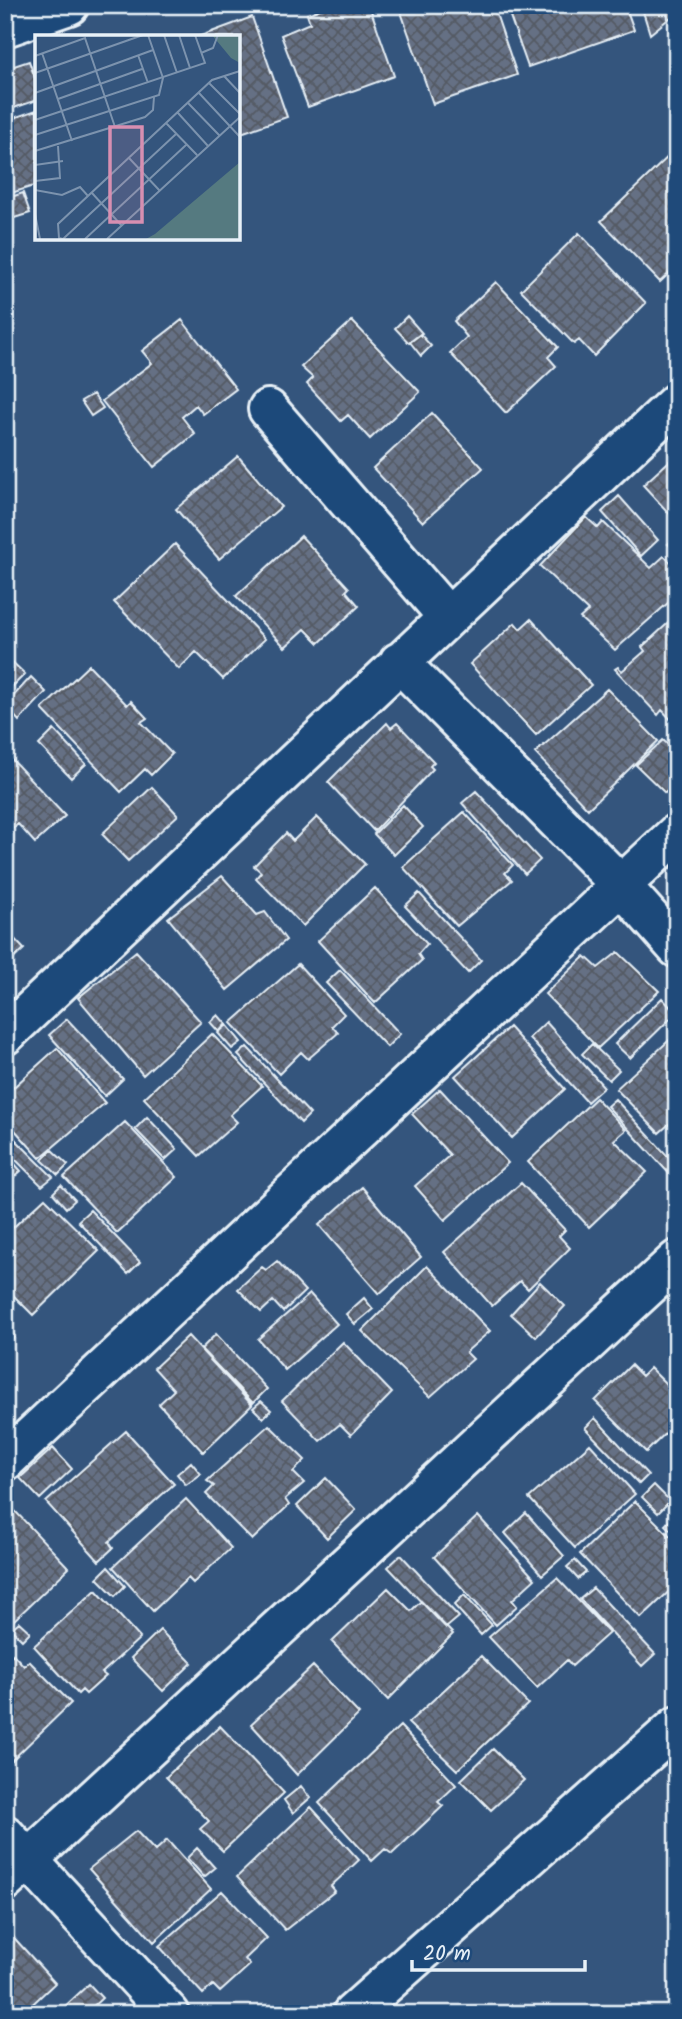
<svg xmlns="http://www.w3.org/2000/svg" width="682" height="2019" font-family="Kalam,sans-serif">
<defs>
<pattern id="building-cross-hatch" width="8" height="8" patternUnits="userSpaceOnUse" patternTransform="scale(1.75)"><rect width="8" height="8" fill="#656f84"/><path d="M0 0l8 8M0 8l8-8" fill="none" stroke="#545a64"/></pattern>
</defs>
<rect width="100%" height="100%" fill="#34557d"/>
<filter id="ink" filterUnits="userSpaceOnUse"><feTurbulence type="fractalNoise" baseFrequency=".0143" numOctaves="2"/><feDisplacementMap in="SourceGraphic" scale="14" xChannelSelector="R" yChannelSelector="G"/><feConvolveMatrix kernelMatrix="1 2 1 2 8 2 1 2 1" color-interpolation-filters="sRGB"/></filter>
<g filter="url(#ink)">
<path fill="url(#building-cross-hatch)" stroke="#e8f1f8" stroke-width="2" d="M331 5H346L348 9 369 5 394 76 308 107 281 35 310 23 307 14Z
M410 5H493L517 75 433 104 400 9Z
M506 5H625L634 30 528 67Z
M641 5H677V12L650 34Z
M252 17 287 117 238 134V37H198Z
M29 61 37 84V100L5 111V69Z
M37 110V185L5 195V121Z
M672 153 677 158V266L660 282 601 221Z
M23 193 30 213 5 221V199Z
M579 233 646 303 594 356 579 340 574 344 521 290Z
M496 282 558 347 548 357 556 366 506 413 450 353 467 337 454 321Z
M407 316 422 333 409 343 395 328Z
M182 320 236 389 203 414 196 405 182 417 195 434 154 467 102 401 152 363 142 351Z
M352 321 420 392 370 439 348 415 341 421 307 384 313 378 301 367Z
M420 334 431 346 421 356 410 342Z
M93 394 103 408 91 416 81 401Z
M432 413 483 468 423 522 373 468Z
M677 454V522L643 485Z
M238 456 281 507 219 559 176 509Z
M619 496 658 540 641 556 602 512Z
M586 517 598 528 603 522 651 568 664 556 677 568V595L615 650 580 618 588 611 540 566Z
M677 535V553L668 544Z
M301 536 349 588 346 591 359 606 319 643 305 629 285 647 236 596Z
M175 544 265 639 223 679 196 652 179 669 114 602Z
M677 615V724L676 725 662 710 658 715 615 669 618 667 622 671 645 651 642 647Z
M531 619 591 685 536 735 470 664 515 623 520 629Z
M8 658 25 674 5 694V661Z
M89 665 127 705 131 701 147 718 141 722 172 754 151 775 145 769 121 792 42 709Z
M31 677 46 692 19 721 5 705Z
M607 689 658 741 588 809 535 753Z
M387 723 391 728 397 723 434 762 430 766 433 769 374 831 328 782Z
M54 730 86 764 71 778 39 745Z
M663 740 677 753V781L665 793 636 765Z
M5 752 65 816 35 843 18 824 5 835Z
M152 787 178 815 128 861 102 834Z
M476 791 540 860 525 874 462 803Z
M403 805 423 827 394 855 374 834Z
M464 812 513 865 505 873 512 880 457 926 403 867Z
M317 817 365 864 303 926 256 878 261 872 254 866 286 833 293 841Z
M222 876 257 915 265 912 286 940 227 990 168 918Z
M375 888 427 944 418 954 422 960 375 1003 318 941Z
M419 893 481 960 468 973 405 906Z
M5 929 24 949 5 967Z
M136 951 201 1022 143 1075 78 998Z
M618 952 659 991 598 1048 545 994 585 956 598 968Z
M298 964 344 1014 332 1026 338 1033 308 1059 301 1052 279 1074 231 1023Z
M340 970 400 1034 387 1047 326 983Z
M662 998 676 1013 630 1058 615 1044Z
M218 1015 226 1024 219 1032 210 1022Z
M67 1019 123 1079 105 1096 49 1035Z
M546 1022 604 1087 587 1102 529 1038Z
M227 1025 241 1042 232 1049 218 1033Z
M509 1027 565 1089 512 1138 455 1076Z
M677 1033V1117L659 1133 616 1089Z
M212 1034 262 1086 230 1115 237 1122 199 1156 144 1098Z
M592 1044 619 1070 609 1080 582 1054Z
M247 1047 310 1114 301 1123 238 1055Z
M57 1048 105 1103 40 1158 5 1119V1095Z
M440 1089 508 1163 445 1220 415 1186 450 1155 412 1114Z
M596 1098 626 1130 614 1140 647 1172 589 1227 528 1162Z
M615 1099 677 1166 676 1181 607 1106Z
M147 1117 177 1149 165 1160 135 1129Z
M125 1122 177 1177 117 1233 64 1177Z
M5 1129 53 1177 42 1186 5 1149Z
M52 1150 68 1165 58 1175 42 1160Z
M5 1153 21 1171 5 1185Z
M521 1183 565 1230 559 1236 570 1248 528 1289 520 1281 492 1306 444 1252Z
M61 1185 75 1200 66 1208 53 1193Z
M362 1187 421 1257 379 1294 319 1225Z
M45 1198 99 1251 33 1315 5 1287V1235Z
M90 1210 140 1262 128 1274 78 1221Z
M277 1261 305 1291 283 1312 273 1301 261 1312 238 1289 262 1267 266 1270Z
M427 1266 490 1331 466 1352 473 1359 430 1397 362 1331Z
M540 1282 565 1306 536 1337 511 1314Z
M310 1294 337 1324 285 1370 258 1339Z
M364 1298 373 1309 355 1324 346 1314Z
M5 1327 15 1336 5 1346Z
M216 1334 267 1389 253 1403 201 1349Z
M188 1336 252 1405 203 1452 159 1404 174 1390 154 1368Z
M343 1342 392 1393 351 1435 340 1424 320 1441 282 1401Z
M631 1365 642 1376 650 1368 677 1395V1422L646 1452 595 1401Z
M261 1401 271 1410 263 1418 253 1408Z
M595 1418 648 1475 639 1484 585 1428Z
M269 1425 305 1460 293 1472 304 1483 285 1499 289 1505 252 1540 206 1494 214 1486 207 1481Z
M126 1431 174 1484 109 1542 113 1548 99 1561 46 1502Z
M590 1444 635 1494 575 1548 529 1498Z
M53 1448 72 1469 40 1499 20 1478Z
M191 1462 201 1474 186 1485 177 1474Z
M677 1465V1484L667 1474Z
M326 1478 356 1510 327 1538 297 1506Z
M654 1485 670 1501 658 1513 642 1497Z
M186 1499 231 1548 193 1583 188 1578 153 1611 113 1567Z
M635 1501 677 1543V1584L641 1618 580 1554Z
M14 1510 69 1568 11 1623 5 1618V1515Z
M526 1513 564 1556 542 1575 505 1533Z
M677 1514V1536L665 1525Z
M478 1516 535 1579 512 1600 517 1606 496 1625 434 1557Z
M401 1555 459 1617 446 1628 388 1567Z
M575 1560 586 1572 578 1579 567 1567Z
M108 1567 125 1586 115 1596 97 1578Z
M557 1578 609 1633 572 1666 567 1660 537 1688 489 1637Z
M388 1588 411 1611 421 1601 453 1634 388 1700 332 1642Z
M593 1588 655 1654 642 1666 580 1599Z
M96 1590 140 1638 102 1673 106 1676 86 1694 82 1690 78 1694 34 1646Z
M464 1595 492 1625 481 1635 454 1605Z
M19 1622 30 1632 22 1640 11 1629Z
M160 1630 192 1663 163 1691 131 1658Z
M13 1654 24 1666 29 1661 71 1703 5 1767V1662Z
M481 1656 528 1704 457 1770 408 1723Z
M313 1666 359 1714 297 1775 251 1724Z
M220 1726 284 1793 223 1851 200 1829 209 1821 166 1777Z
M400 1726 456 1785 438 1802 443 1806 392 1854 385 1849 372 1861 319 1803Z
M493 1749 524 1780 491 1810 461 1780Z
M301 1786 310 1798 293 1813 284 1800Z
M311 1807 359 1860 331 1886 335 1891 285 1930 237 1877Z
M136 1831 155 1851 167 1840 211 1889 154 1942 89 1869Z
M197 1848 215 1868 204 1877 187 1858Z
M222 1891 267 1938 245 1959 250 1965 220 1992 213 1985 203 1994 159 1946Z
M7 1930 55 1983 22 2014H5Z
M89 1984 102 1998 85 2014H67L62 2009Z"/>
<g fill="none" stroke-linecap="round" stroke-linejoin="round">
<defs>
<path id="minor" d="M5 27 69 5
M268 409 448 617
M399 662 621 885 677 948
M5 1035 677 402
M5 1461 677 833
M5 1835 170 2014
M5 1881 677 1260
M352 2014 677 1726"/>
</defs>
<use href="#minor" stroke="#e8f1f8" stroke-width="44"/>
<use href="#minor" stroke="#1f4a7a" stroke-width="38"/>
</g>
</g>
<g transform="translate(35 35)">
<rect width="205" height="205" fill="#34557d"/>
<path d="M177 0H205V28L196 23ZM205 127V204H111L120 199Z" fill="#557a80"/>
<path fill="none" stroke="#7c93ae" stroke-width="2" d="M129 0 142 38M144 0 155 33M7 18 37 106M166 18 178 13 183 0M103 20 113 48M0 21 50 3 80 92M0 38 108 0M189 41 205 58M174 48 205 79M0 58 118 15M164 58 205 102M23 64 107 34M153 68 184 100M143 78 173 111M0 85 170 28 160 0M131 88 162 120M0 100 124 60 128 43 113 0M0 116 110 82 118 75 119 62M94 123 125 156M0 130 28 126M0 146 25 143 23 111M0 155 27 160 45 152 53 161M57 158 87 191M0 179 5 204M28 204 24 203 23 189 177 45 205 36M28 204 141 99M50 204 151 110M72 204 205 82"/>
<path fill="#d78fb1" fill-opacity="0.15" stroke="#d78fb1" stroke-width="3.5" d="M75 92H107V187H75Z"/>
<rect width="205" height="205" fill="none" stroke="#e8f1f8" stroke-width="3.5"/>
</g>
<rect width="682" height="2019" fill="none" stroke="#1f4a7a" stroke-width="28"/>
<rect x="14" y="14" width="654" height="1991" fill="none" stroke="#e8f1f8" stroke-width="2.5" filter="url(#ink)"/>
<path d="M412 1960v10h173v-10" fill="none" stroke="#e8f1f8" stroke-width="3.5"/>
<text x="423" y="1960" font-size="21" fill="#e8f1f8" stroke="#1f4a7a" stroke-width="5" paint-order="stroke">20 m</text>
</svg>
